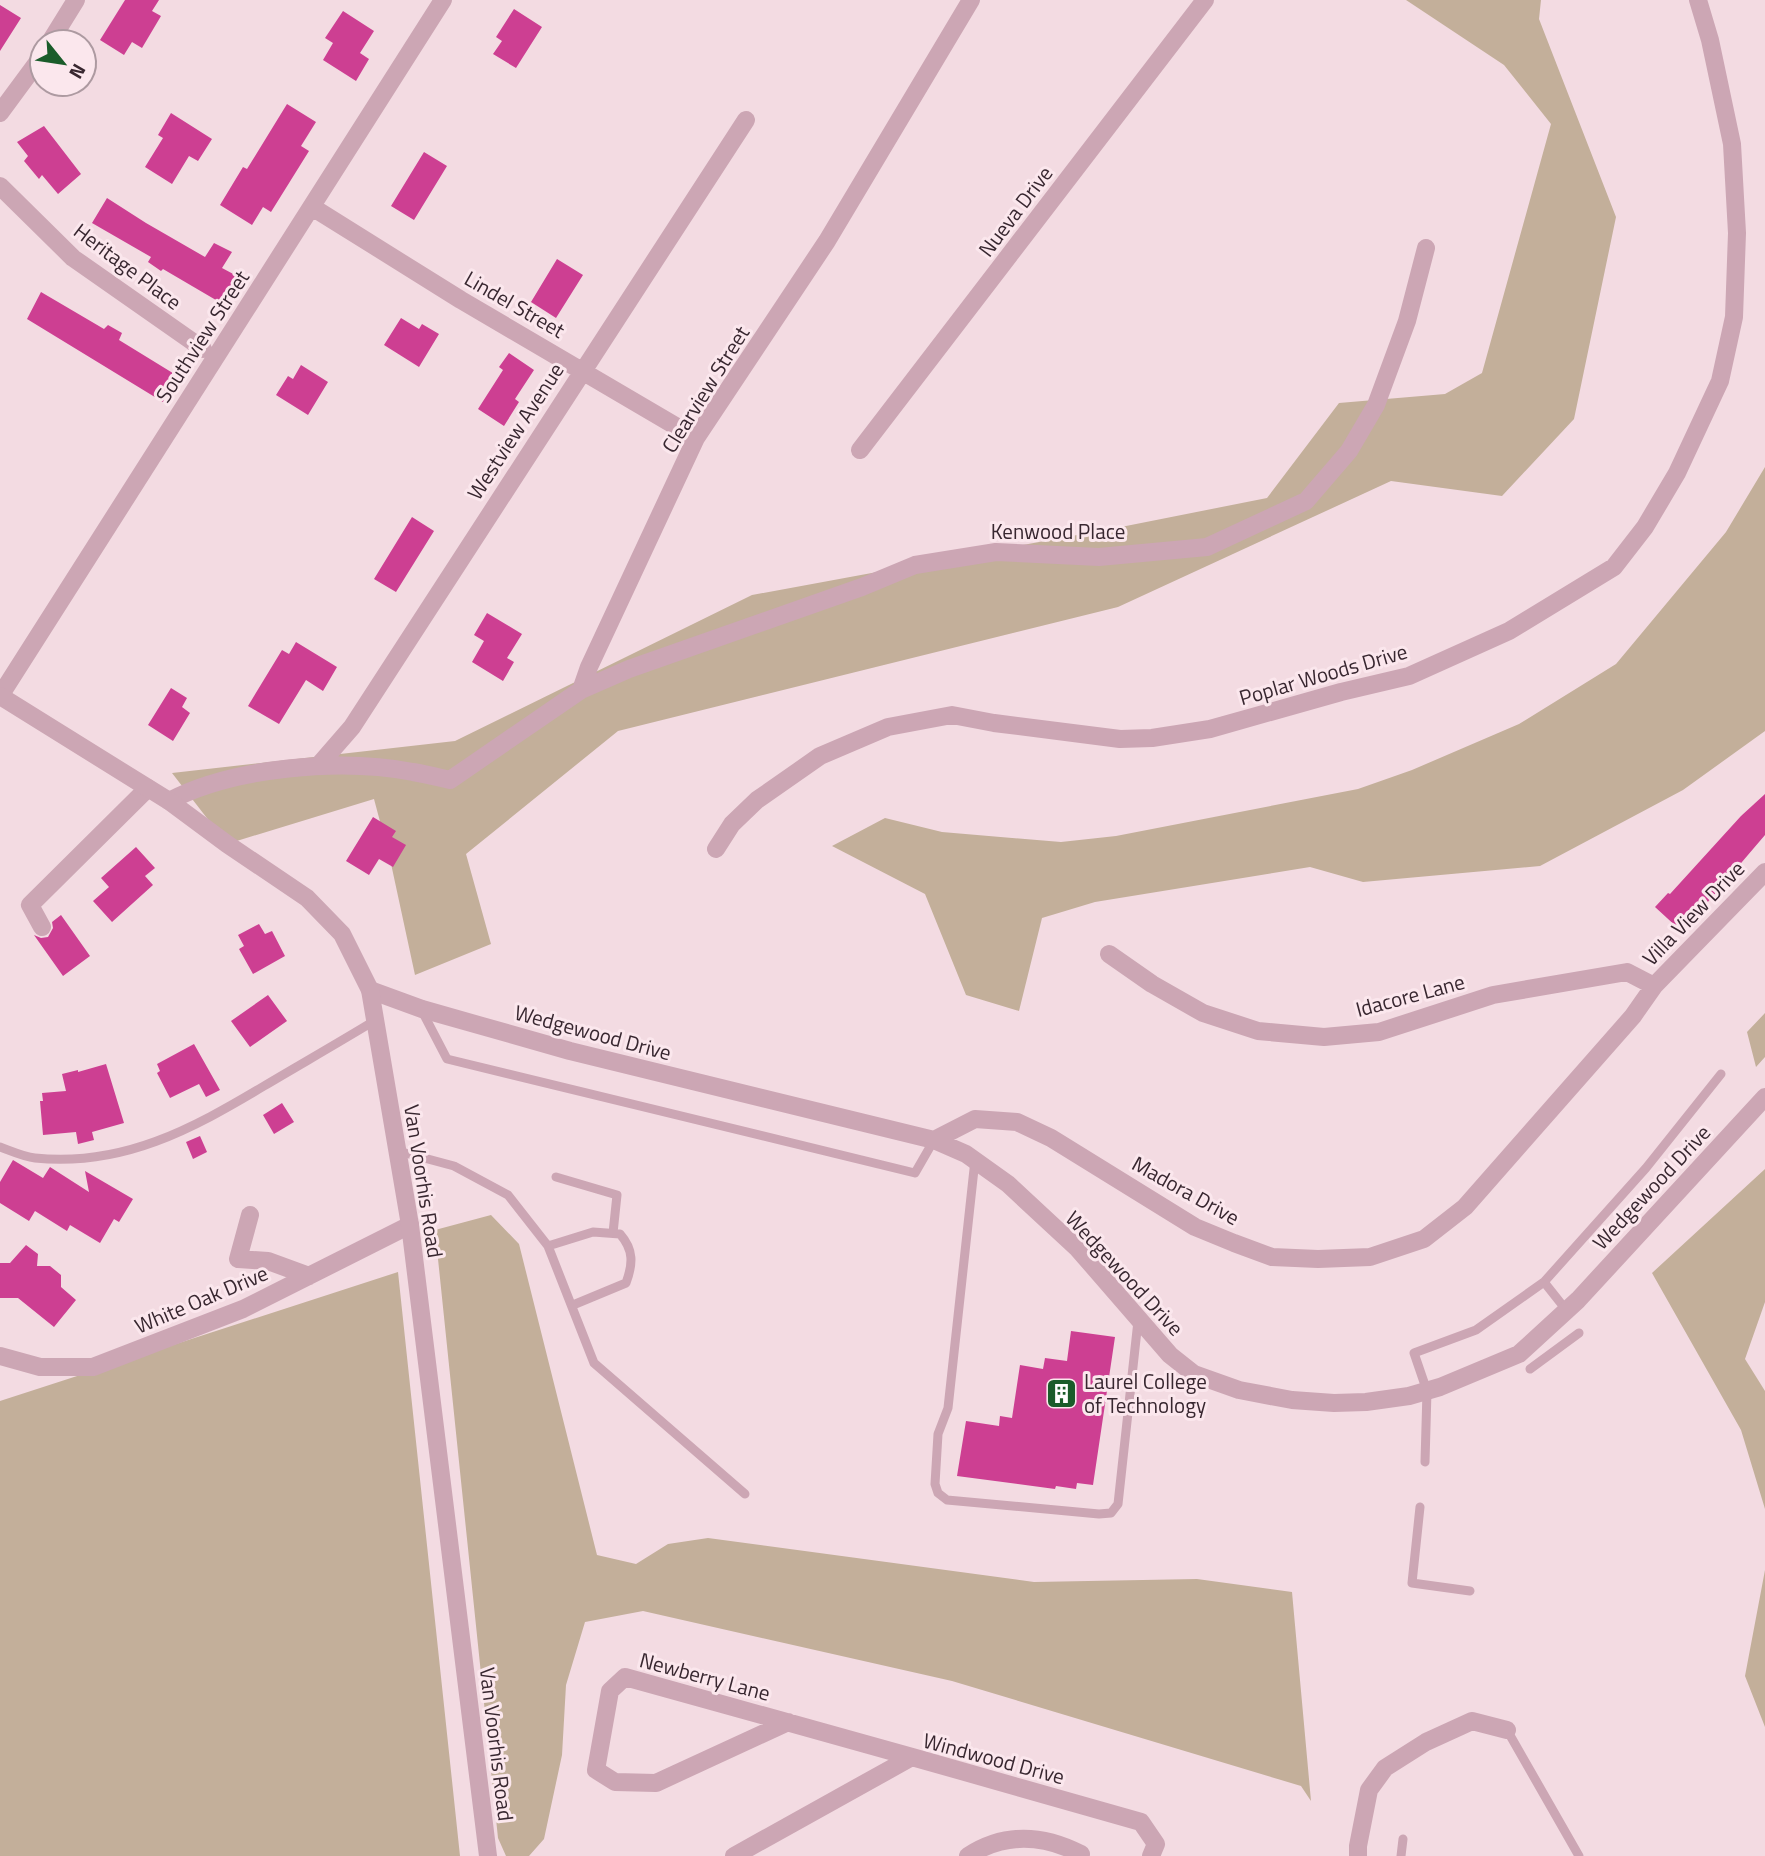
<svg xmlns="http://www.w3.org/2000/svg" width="1765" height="1856" font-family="'Titillium Web',sans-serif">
<rect width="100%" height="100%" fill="#f3dbe2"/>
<path fill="#c3af9a" d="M1406 0H1541L1539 19 1616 217 1574 419 1502 496 1391 481 1118 607 618 731 466 854 491 944 415 975 390 859 374 799 227 844 172 773 455 741 752 595 1126 526 1267 498 1339 403 1445 394 1482 373 1551 124 1504 65Z
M1765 467V731L1683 790 1540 866 1363 882 1310 867 1095 902 1042 918 1019 1011 966 995 925 894 832 846 885 818 942 832 1061 842 1116 836 1358 789 1412 770 1519 724 1616 664 1726 532Z
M1765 1013V1057L1756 1067 1747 1032Z
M1765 1169V1302L1745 1359 1765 1391V1509L1741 1430 1652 1273Z
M491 1215 519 1244 597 1555 636 1564 668 1544 708 1538 1034 1582 1197 1579 1292 1592 1311 1801 1301 1786 952 1681 643 1611 585 1622 566 1685 562 1755 544 1839 529 1856H506L498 1838 435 1230Z
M398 1272 460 1856H0V1401Z
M1765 1570V1727L1745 1676Z"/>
<path fill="#cd3f92" d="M125 0H159L152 11 161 16 142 48 132 42 124 55 100 40Z
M0 5 21 18 0 51Z
M514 9 542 27 516 68 493 54 502 41 496 37Z
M343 11 374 31 360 53 369 59 356 81 323 60 333 43 325 38Z
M287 104 316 122 301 146 309 151 271 212 263 207 252 225 220 205 243 167 247 169Z
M171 113 212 139 198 161 189 156 172 184 145 167 163 138 158 135Z
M44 126 81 174 58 194 42 175 39 179 24 161 28 156 17 142Z
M424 152 447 166 414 220 391 206Z
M107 198 146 223 205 257 214 243 232 252 222 268 237 276 221 303 163 269 161 271 148 262 151 257 92 223Z
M557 259 583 275 556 318 531 302Z
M41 292 104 329 108 325 122 333 119 340 176 375 163 402 27 319Z
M401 318 419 329 422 324 439 334 419 367 384 345Z
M509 353 534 370 515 399 519 402 504 426 478 409 503 370 499 367Z
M301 365 328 382 308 415 276 395 288 376 293 379Z
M412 517 434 531 396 592 374 579Z
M487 613 522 634 507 658 514 662 503 681 472 662 484 641 474 635Z
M296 642 337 667 323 691 306 680 279 724 248 706 282 650 289 654Z
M171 688 187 698 182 707 190 713 173 741 148 725Z
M1765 794V835L1701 910 1700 909 1679 929 1655 907 1668 893 1670 894 1741 816Z
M373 817 396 831 392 837 406 845 393 867 379 859 369 875 346 861Z
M136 847 155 868 145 876 153 885 112 922 93 901 109 887 101 878Z
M61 915 90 956 63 976 34 935 41 938 48 937 53 928 52 922Z
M259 924 265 934 272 931 285 956 253 974 239 949 244 946 238 935Z
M268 995 287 1021 250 1047 231 1021Z
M194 1044 220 1090 206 1097 199 1084 170 1098 157 1073 160 1071 157 1064Z
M106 1064 124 1123 92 1132 94 1140 78 1144 76 1132 43 1135 40 1101H43L42 1093 66 1091 62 1074 78 1070V1072Z
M282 1103 294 1122 274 1134 263 1115Z
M200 1136 207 1152 193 1159 186 1142Z
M13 1160 43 1178 50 1167 89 1192 85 1171 133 1199 119 1222 114 1219 100 1243 70 1225 67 1231 35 1211 29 1221 0 1203V1182Z
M26 1245 38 1254 37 1266H50L61 1275V1287L76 1300 54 1327 18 1298H0V1263H10Z
M1071 1331 1115 1337 1093 1485 1077 1483 1076 1489 1056 1486 1055 1489 957 1476 966 1421 999 1426 1000 1416 1012 1418 1020 1365 1043 1369 1045 1358 1067 1361Z"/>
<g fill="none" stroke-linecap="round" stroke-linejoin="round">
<path stroke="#cca6b4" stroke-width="9" d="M422 1011 447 1059 915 1173 934 1140
M0 1147C11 1151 24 1157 35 1158 123 1167 192 1129 264 1086 301 1064 338 1043 374 1021
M398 1151 454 1166 508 1195 548 1246 594 1363 745 1494
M975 1160 948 1408 938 1434 935 1484 938 1493 947 1500 1099 1514 1111 1513 1118 1504 1138 1321
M556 1177 617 1195 613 1233
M548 1246 593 1232 620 1234C634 1250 633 1264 626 1283L573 1305
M1544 1282 1567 1311
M1530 1369 1579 1333
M1425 1462 1427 1391 1414 1353 1476 1330 1544 1282 1646 1168 1721 1074
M1420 1507 1412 1583 1470 1591
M1507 1730 1579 1856
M1401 1856 1403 1839"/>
<path stroke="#cca6b4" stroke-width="18" d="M50 42 76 0
M0 113 42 56
M0 186 73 258 203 349
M312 207 461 300 696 438
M860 450 1205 0
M581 690 589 667 696 438 827 241 971 0
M0 696 443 0
M319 765 352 727 746 120
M169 801C234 767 341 758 413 772 425 774 437 777 450 780L581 690 629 669 862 587 915 565 996 552 1099 557 1207 547 1306 501 1349 451 1376 405 1407 321 1426 248
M716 849 732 824 757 800 820 756 888 727 952 715 994 723 1120 739 1152 738 1210 729 1341 692 1409 676 1509 631 1614 567 1645 527 1677 473 1720 381 1734 317 1737 233 1732 144 1710 40 1698 0
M42 927 30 905 148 788
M1109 954 1152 984 1203 1013 1258 1031 1324 1037 1379 1032 1493 995 1627 972 1654 986
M370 990 422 1009 570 1051 934 1140 966 1154 1008 1184 1078 1249 1170 1355 1194 1374 1239 1390 1292 1400 1334 1403 1366 1402 1409 1396 1440 1387 1519 1354 1578 1300 1765 1097
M934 1140 975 1119 1017 1122 1051 1138 1195 1227 1234 1243 1272 1257 1318 1259 1370 1257 1424 1239 1465 1207 1633 1016 1654 986 1765 872
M250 1215 238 1259 268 1261 309 1276
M0 1356 40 1367H93L243 1309 410 1225
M788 1722 656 1783 615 1782 596 1770 610 1691 625 1677 912 1757
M734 1856 912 1757 1141 1822 1156 1844 1151 1856
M968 1856C1005 1832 1044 1835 1081 1854
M1358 1856V1846L1369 1790 1385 1768 1426 1742 1472 1721 1507 1730"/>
<path stroke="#cca6b4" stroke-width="18" d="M0 696 169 801 227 844 307 898 342 934 370 990 410 1225 488 1856"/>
</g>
<defs>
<symbol id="building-square" viewBox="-11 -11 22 22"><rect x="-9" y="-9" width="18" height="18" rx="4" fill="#1a5c2a" stroke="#fbe7ed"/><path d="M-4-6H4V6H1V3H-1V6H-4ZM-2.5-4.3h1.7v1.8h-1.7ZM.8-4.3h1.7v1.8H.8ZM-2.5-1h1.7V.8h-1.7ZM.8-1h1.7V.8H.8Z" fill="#fff"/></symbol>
</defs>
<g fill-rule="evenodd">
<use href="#building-square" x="1044" y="1376" width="35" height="35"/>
</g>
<g text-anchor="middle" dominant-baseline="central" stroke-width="6" stroke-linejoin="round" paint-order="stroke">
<g font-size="21" fill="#382730" stroke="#fbe7ed">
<text transform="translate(1015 211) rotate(-53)">Nueva Drive</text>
<text transform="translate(128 266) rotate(37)">Heritage Place</text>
<text transform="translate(515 304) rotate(30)">Lindel Street</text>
<text transform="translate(202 336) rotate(-57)">Southview Street</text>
<text transform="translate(705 389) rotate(-58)">Clearview Street</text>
<text transform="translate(515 431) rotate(-57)">Westview Avenue</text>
<text x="1058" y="531">Kenwood Place</text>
<text transform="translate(1323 674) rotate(-16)">Poplar Woods Drive</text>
<text transform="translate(1693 913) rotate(-46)">Villa View Drive</text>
<text transform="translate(1410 995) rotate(-15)">Idacore Lane</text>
<text transform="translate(593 1032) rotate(15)">Wedgewood Drive</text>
<text transform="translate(424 1181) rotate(81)">Van Voorhis Road</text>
<text transform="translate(1651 1187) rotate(-47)">Wedgewood Drive</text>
<text transform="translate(1186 1190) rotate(29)">Madora Drive</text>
<text transform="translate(1125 1273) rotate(47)">Wedgewood Drive</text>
<text transform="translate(201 1299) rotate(-23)">White Oak Drive</text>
<text transform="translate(705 1676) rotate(15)">Newberry Lane</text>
<text transform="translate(497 1744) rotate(83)">Van Voorhis Road</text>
<text transform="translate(994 1758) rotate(15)">Windwood Drive</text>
</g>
<g font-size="21" fill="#382730" stroke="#fbe7ed" text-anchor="start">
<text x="1084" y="1381">Laurel College<tspan x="1084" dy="24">of Technology</tspan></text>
</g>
</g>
<g transform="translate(63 63) rotate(120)"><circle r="33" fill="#fbe7ed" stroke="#ad9aa1" stroke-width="2"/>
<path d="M0-5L12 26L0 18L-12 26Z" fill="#1a5c2a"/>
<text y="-10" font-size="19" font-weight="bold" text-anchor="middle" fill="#382730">N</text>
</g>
</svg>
